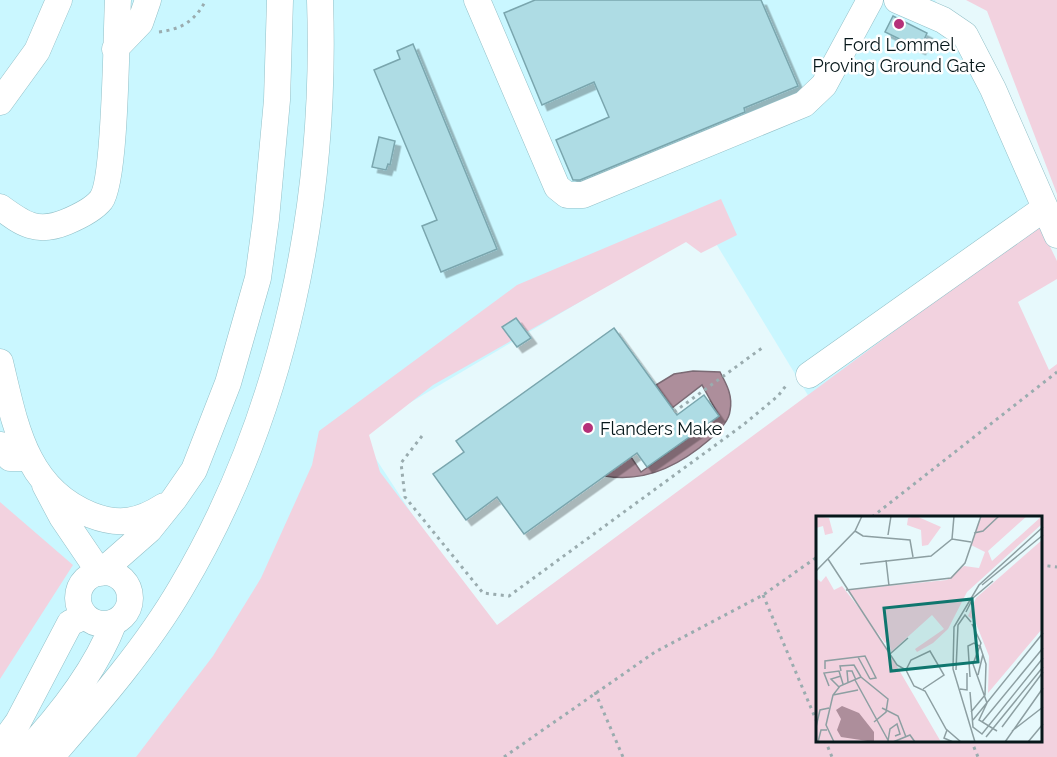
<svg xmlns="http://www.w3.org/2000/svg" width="1057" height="757" font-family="Raleway,sans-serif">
<defs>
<filter id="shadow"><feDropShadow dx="5.5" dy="5.5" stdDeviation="0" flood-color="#0004"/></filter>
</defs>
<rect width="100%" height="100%" fill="#e7f9fc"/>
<path fill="#caf7ff" d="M0 0H935L965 55 1039 224 809 397 706 227 359 433 484 624 299 757H0Z"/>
<path fill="#f2d2df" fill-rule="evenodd" d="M966 0H1057V194L987 11Z
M721 199 737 235 701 253 686 242 433 385 369 435 380 472 497 625 1039 224 1057 261V279L1018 302 1049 370 1057 364V757H136L213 656 261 578 312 465 319 431 517 285ZM817 517H1040V740H817Z
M0 502 73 565 0 679Z"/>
<path fill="#ad8e9b" stroke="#7b6a74" stroke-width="1.5" d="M693 371 720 372C727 385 733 396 730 411 729 422 717 433 709 440 679 466 645 483 605 476L631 457 641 472 719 416 702 385 672 408 656 385 674 374Z"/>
<path fill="#aedce4" stroke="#7aa6ae" stroke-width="1.5" filter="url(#shadow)" d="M535 0H761L798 86 744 108 745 112 580 180H573L556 140 609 117 594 82 542 105 504 13Z
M893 16 927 33 920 49 885 32Z
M413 44 497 249 441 272 422 226 437 220 374 70 400 59 397 51Z
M379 137 395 141 390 165 388 164 386 170 372 167Z
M516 318 531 338 517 347 502 327Z
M614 328 677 415 704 395 719 416 647 467 637 453 524 534 497 497 466 520 433 474 464 452 456 441Z"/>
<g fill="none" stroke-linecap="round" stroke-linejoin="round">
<defs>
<path id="minor" d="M477 0 557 187 567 195H583L804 104 824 85 870 0
M897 0 943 20 965 35 993 89 1057 235
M115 49 140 23 148 0
M0 102 37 51 59 0
M0 207C23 224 37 234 66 222 78 217 93 210 101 200 116 180 116 34 118 0
M0 362C15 424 25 489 91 515 119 526 139 522 164 506
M809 375 1045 208
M0 445 10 458H27
M45 485 62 517 100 573 149 530 174 499 194 470 228 383 258 278 266 219 277 100 280 0
M78 598a26 26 0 1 1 52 0a26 26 0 1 1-52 0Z
M0 747 18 722 70 623 85 616
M21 757C58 718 95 672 114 622
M51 757C97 704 146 648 181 588 285 413 327 202 320 0"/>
</defs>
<use href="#minor" stroke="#93c0c8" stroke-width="27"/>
<path stroke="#9aacaf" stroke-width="3" stroke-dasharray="3 4.5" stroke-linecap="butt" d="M159 32C182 29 195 21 206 0
M674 412 762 348
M422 436 401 463 405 497 483 593 509 596 743 425 778 396 788 383
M872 517 1057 372
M1040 565 1057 567
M763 595 817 722
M595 692 623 757
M825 740 832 757
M971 740 978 757
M504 757 655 652 763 595 817 557"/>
<use href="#minor" stroke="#fff" stroke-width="26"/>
</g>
<g fill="#b53179" stroke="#fff" stroke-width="2">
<circle cx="899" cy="24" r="6"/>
<circle cx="588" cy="428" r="6"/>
</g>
<g text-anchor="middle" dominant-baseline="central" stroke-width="5" stroke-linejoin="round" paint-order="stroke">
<g font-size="18" fill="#06171a" stroke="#fff">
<text x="899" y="44">Ford Lommel<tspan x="899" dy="21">Proving Ground Gate</tspan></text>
<text x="600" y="428" text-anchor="start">Flanders Make</text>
</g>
</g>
<g transform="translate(816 516)">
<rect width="226" height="226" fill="#e7f9fc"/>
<path d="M0 0 13 2 17 17 9 19 7 10 0 12ZM100 0 125 11 112 29 106 30 105 14 91 9 92 2ZM165 0H211L172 35 176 45 226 0V8L151 76 132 113 117 127 101 136 99 133 128 113 116 99 75 136 73 125 69 127 31 74 131 64 148 50 163 52 169 36 155 29ZM226 24V113L172 177 173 140 159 105 152 100 160 82ZM10 60 18 74 26 70 58 111 125 226H0V62L5 66Z" fill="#f2d2df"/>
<path d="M26 190 43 197 58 216V226L25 221 21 214 25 203 20 194Z" fill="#ad8e9b"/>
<path fill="none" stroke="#8d9fa2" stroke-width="1.5" d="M39 15 47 20 94 24 97 41M158 17 167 15 183 0M72 19 75 0M136 23 138 0M12 43 81 149 90 154M70 44 73 70M44 48 115 40 136 23 155 26M0 55 39 15 46 0M166 69 227 19M30 74 135 62 149 47 165 0M150 96 157 82 177 65M156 108 165 127 157 148 171 187 163 204 181 215M74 138 92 122M42 141 54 163M9 153V145L49 140 60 162 54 163M140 154 142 109 149 99 155 106M25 155 24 150 38 149 45 161 72 183 70 196 58 206M162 159 167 138M154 161 152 130 158 127 165 131M39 164 73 226M32 166 31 155H36L40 164M13 170 8 157 23 155 27 168M23 171 15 163 25 160M107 173 128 159 114 135 95 144 90 154 98 170 109 175 130 213 145 226M144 173 151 174V157M154 176 157 211 166 218 227 142M17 179 42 174M66 192 82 200 90 221M155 196 169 179 170 148 164 130M157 204 227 117M166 206 227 132M0 211 4 194 13 192M186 211 227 156M131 214 128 222 137 226M196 215 227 191M170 221 227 151M72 225 74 213 81 208 84 218 79 220M2 226 5 214H11M18 226 10 209 17 179 24 170 45 161M77 226 94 219 99 226M159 226 137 153 138 111 163 69 227 11M189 226 227 172M212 226 227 208"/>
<path fill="#0f766e" fill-opacity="0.15" stroke="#0f766e" stroke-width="3" d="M156 83 162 146 75 155 68 92Z"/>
<rect width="226" height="226" fill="none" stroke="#06171a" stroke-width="3"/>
</g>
</svg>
